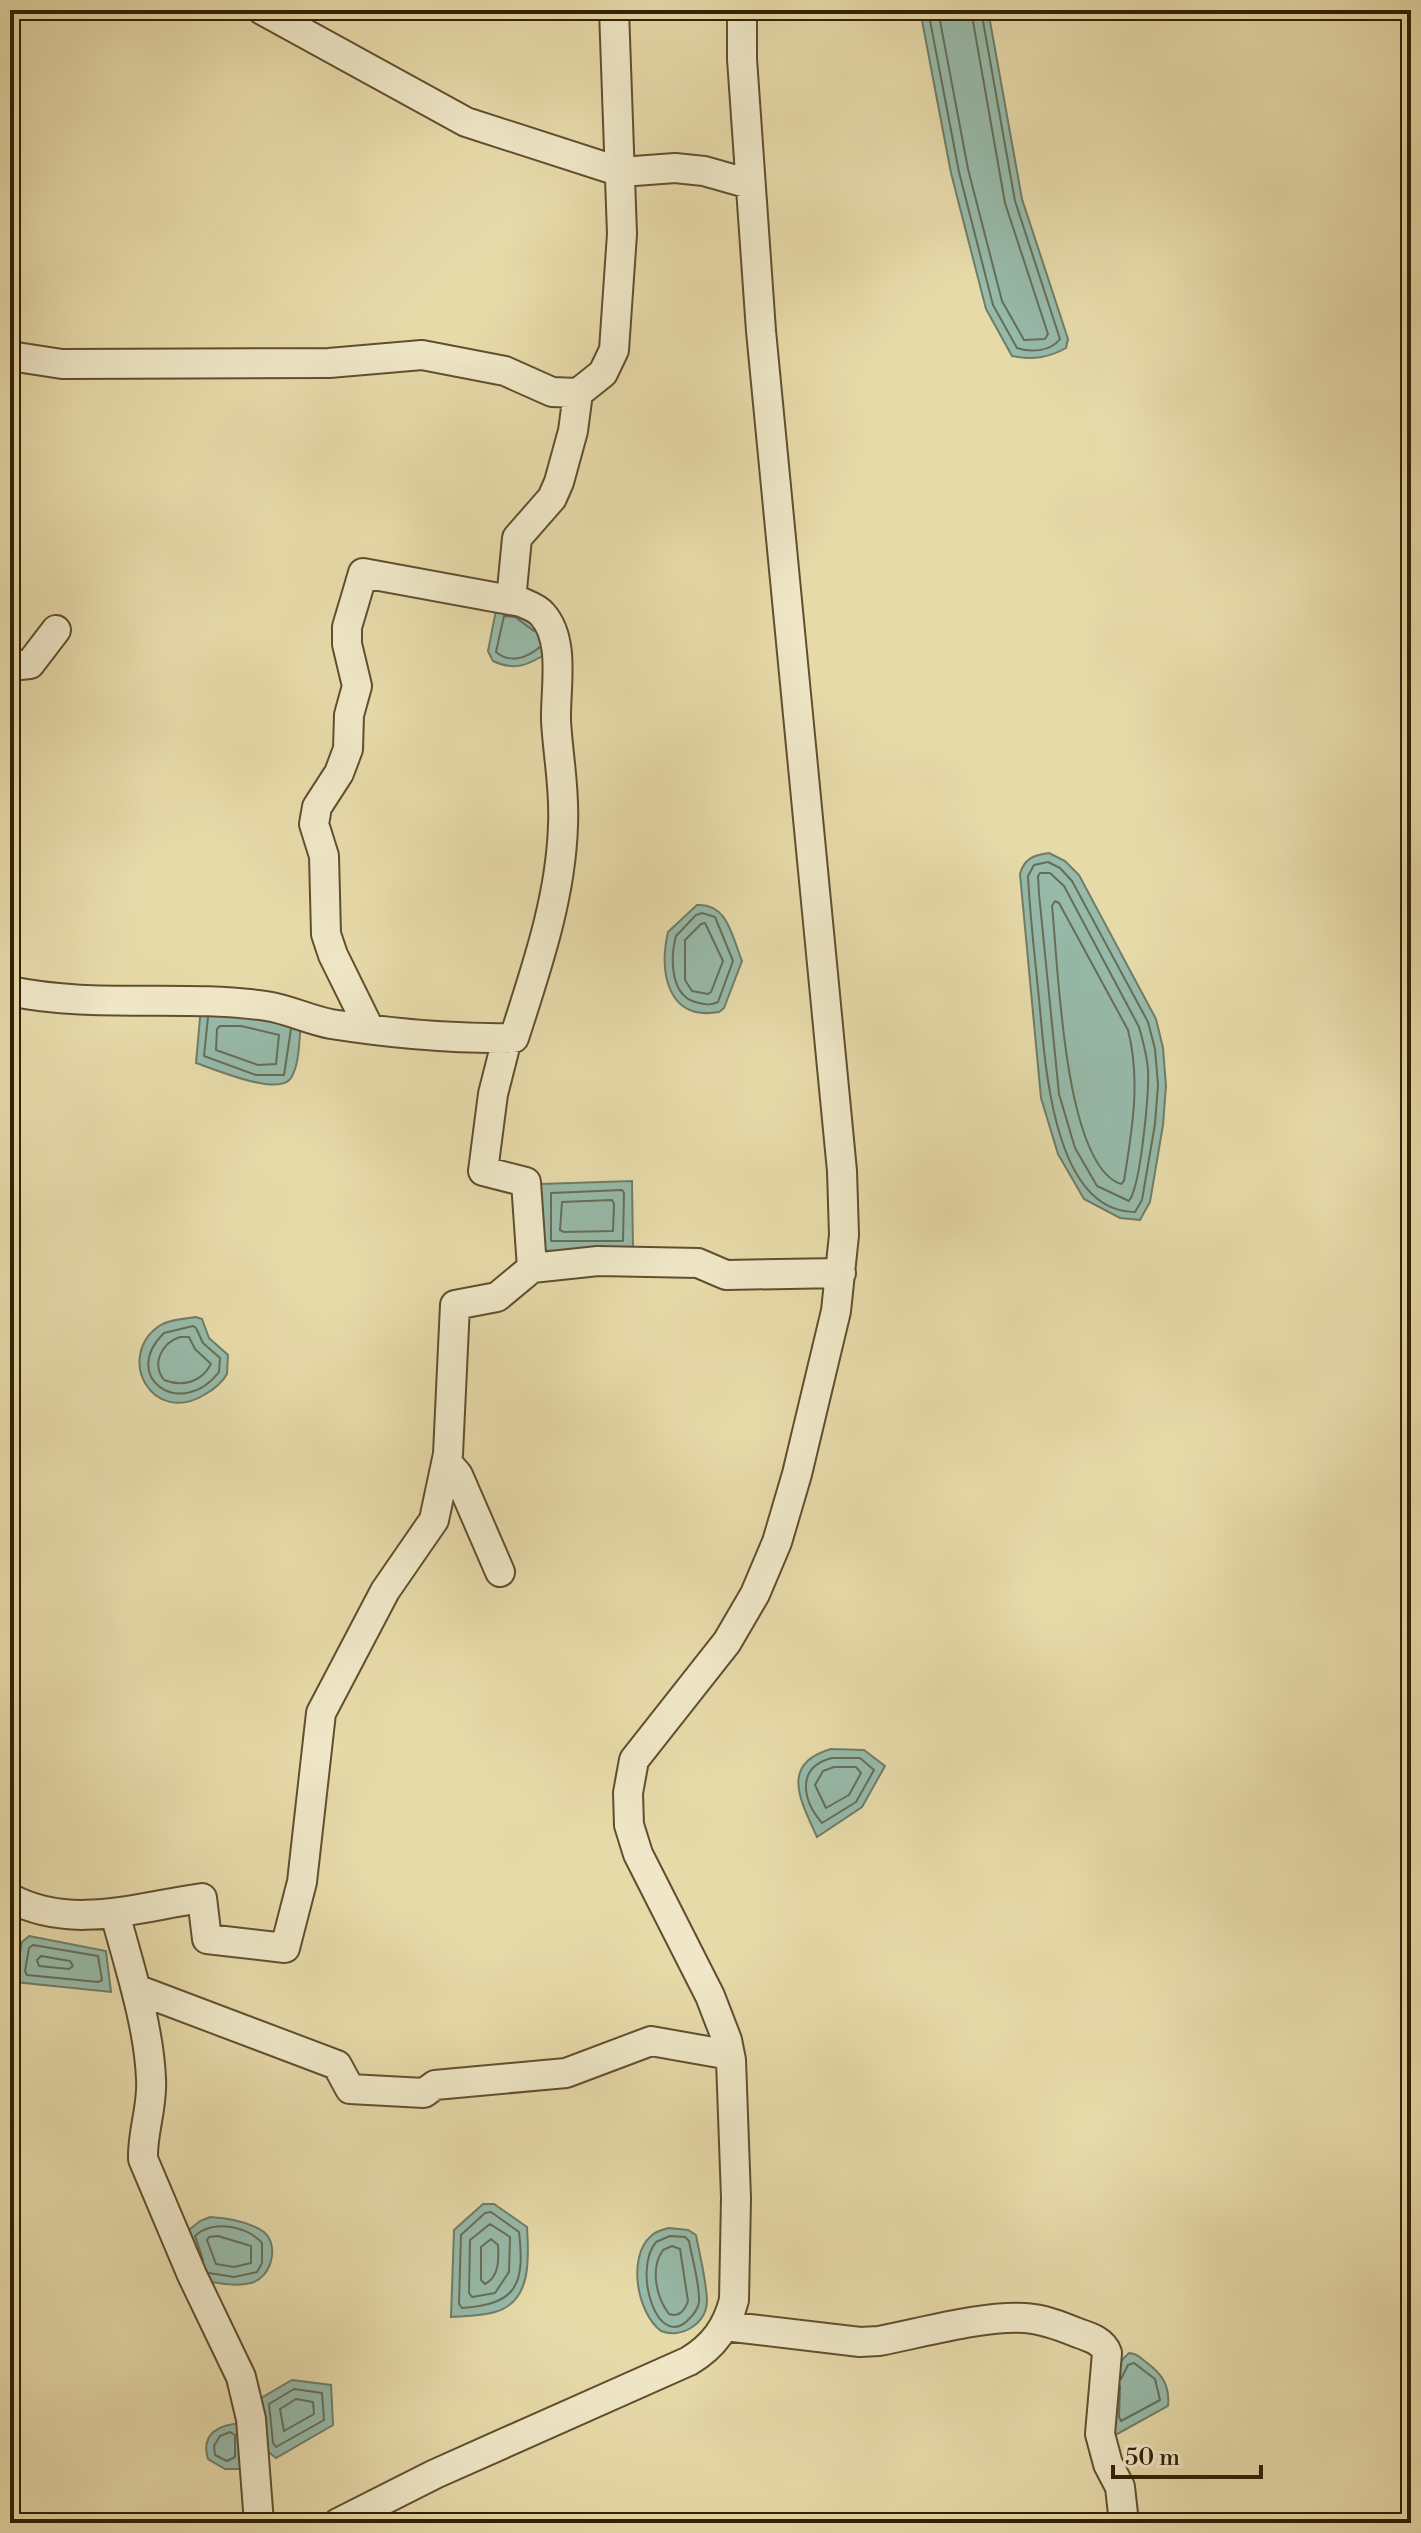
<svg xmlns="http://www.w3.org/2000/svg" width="1421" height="2533" font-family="'Libre Bodoni',serif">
<rect width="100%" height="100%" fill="#e7daa9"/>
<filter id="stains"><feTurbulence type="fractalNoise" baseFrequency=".0025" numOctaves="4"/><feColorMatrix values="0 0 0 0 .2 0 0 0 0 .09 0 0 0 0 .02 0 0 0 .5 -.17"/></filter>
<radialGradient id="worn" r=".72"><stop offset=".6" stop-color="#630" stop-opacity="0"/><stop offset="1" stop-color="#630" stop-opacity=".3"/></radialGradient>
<path fill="#97baaa" stroke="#6f7d68" stroke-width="2" d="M920 10H988L1022 199 1068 339 1066 348C1048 358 1033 360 1012 356L986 309 951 173Z
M496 610 534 619 549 652C530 664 516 672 493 661L488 651Z
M1049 853 1065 861 1079 875 1156 1019 1163 1048 1166 1086 1163 1125 1150 1202 1140 1220 1120 1218 1084 1199 1058 1154 1041 1098 1020 874C1024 859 1033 855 1049 853Z
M697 905C728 903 732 937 742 961L724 1008 719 1012C667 1021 659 972 668 932Z
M201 1007 301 1022C299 1038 300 1064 291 1078 279 1097 214 1069 196 1063Z
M632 1181 633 1249 542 1251 541 1184Z
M196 1317 202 1319 209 1338 228 1355 227 1374C222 1383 213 1390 204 1395 152 1426 115 1357 159 1326 170 1319 184 1319 196 1317Z
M831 1749 864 1750 885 1766 862 1807 817 1837C802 1803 778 1764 831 1749Z
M29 1936 106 1951 111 1992 15 1982 22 1942Z
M483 2204H494L527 2227C529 2257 532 2302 495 2312 481 2316 465 2316 451 2317L454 2230Z
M210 2217C227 2218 250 2222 264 2232 280 2246 271 2278 251 2283 234 2287 218 2283 202 2280L185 2233 200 2221Z
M669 2228 688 2230 696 2235C700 2256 706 2279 707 2300 707 2324 681 2339 661 2331 637 2313 627 2257 651 2236 656 2231 662 2230 669 2228Z
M1129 2353C1138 2354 1139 2357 1146 2362 1162 2374 1170 2385 1168 2406L1110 2438C1111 2410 1105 2372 1129 2353Z
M292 2380 331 2385 333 2425 276 2458 265 2449 261 2398Z
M243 2423V2469H225L208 2459C200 2433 220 2424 243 2423Z"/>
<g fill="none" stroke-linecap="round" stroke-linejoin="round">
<path stroke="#656e58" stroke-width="2" d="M928 10 959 172 993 305 1017 348C1032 353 1051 351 1060 339L1015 201 981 10
M938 10 968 169 1002 301 1024 340 1045 339 1048 334 1005 203 971 10
M534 631 515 617 504 616 496 652C510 664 527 658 540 647
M1048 862 1060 868 1072 881 1148 1022 1155 1049 1158 1085 1155 1124 1142 1200 1135 1212C1051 1212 1045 1057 1039 999 1035 958 1030 917 1028 876L1034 865Z
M1040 873H1050L1064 886 1139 1027C1143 1041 1147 1055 1148 1070 1149 1093 1141 1185 1129 1201L1097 1186 1075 1148 1059 1094 1039 894 1038 876Z
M1055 901 1059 903 1128 1030C1141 1081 1132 1130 1124 1181L1121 1184C1063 1165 1058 961 1052 906Z
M702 913 715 917 733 961 718 1002C711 1005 707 1005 699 1003 670 998 670 959 676 936L696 915Z
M705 923 723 961 711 992 708 994 692 991 685 980V940L701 924Z
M208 1017 204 1056 256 1075H284L291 1029
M220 1026H241L279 1035 276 1064 258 1065 216 1050 217 1029Z
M622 1190 624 1193 623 1241H551V1193Z
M612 1200 614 1204 613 1231 564 1232 560 1230 562 1202Z
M193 1326 196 1328 203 1343 220 1358 219 1372C181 1421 119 1377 164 1333Z
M180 1337H189L195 1349 211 1364C201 1383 182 1387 164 1380 151 1363 162 1343 180 1337Z
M832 1758H860L874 1770 856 1802 822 1823C802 1800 796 1767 832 1758Z
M834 1767H856L861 1773 849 1795 826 1808 815 1785 823 1771Z
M33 1945 98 1956 102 1980 98 1982 27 1975 25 1971 29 1948Z
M41 1956 70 1961 73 1966 69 1969 39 1966 37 1960Z
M491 2212 519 2232C525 2284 517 2305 462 2308L459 2304 461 2235 485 2213Z
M490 2224 510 2237 509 2272 495 2293 472 2297 469 2293 470 2240Z
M218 2236 251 2246V2263L234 2267 216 2264 207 2240 209 2237Z
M670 2236 685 2237 689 2241C692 2258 700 2285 699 2302 698 2308 694 2314 690 2318 658 2354 632 2271 656 2242Z
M491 2239 498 2245C499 2260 499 2277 485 2284L481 2280V2247Z
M672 2246 680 2249 688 2301C685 2310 679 2318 669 2314 656 2297 650 2268 663 2250Z
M203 2260 195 2236C212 2219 247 2226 262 2243V2263L257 2272 234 2277 209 2273
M1120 2386 1119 2417 1121 2421 1160 2400 1155 2379 1134 2363 1128 2365 1121 2379
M294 2389 322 2393 324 2420 276 2447 273 2443 269 2404Z
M296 2399 313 2402 314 2414 284 2431 280 2409Z
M230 2432 235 2435V2457L227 2461 215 2455 214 2446 220 2436Z"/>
<defs>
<path id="minor" d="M262 10 466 122 621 172 675 168 704 171 750 184
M10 356 62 364 329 363 422 355 505 371 552 392 578 393
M511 600 517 538 552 498 559 482 573 431 578 393 603 373 614 350 622 234 614 10
M10 666 30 664 56 630
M10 991C94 1009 181 994 266 1006 288 1009 309 1020 331 1024 388 1033 456 1039 514 1038 536 969 561 898 563 825 565 790 558 756 556 721 555 689 566 640 542 614 537 608 528 605 521 602L363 573 347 627V644L357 686 349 715 348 749 339 773 317 807 314 824 324 856 326 934 333 955 369 1028
M507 1039 493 1094 483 1171 526 1182 532 1268
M447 1462 458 1475 500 1572
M10 1898C72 1931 137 1907 202 1898L207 1939 285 1948 302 1882 321 1713 385 1591 434 1520 448 1454 455 1305 497 1297 532 1268 598 1261 698 1263 726 1275 841 1273
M115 1914C129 1965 149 2026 151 2079 153 2106 142 2132 143 2159L192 2275 241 2377 251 2419 259 2523
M136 1989 337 2065 350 2089 424 2093 435 2085 566 2073 651 2041 730 2055
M725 2326 860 2342 879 2341C921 2333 985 2315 1025 2318 1043 2319 1061 2326 1078 2333 1090 2337 1103 2341 1107 2353L1100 2434 1108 2464 1120 2487 1124 2523
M338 2523 435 2474 689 2361C714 2346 727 2327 734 2300L736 2198 731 2060 727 2040 710 1996 638 1854 629 1825 628 1793 634 1760 727 1642 755 1594 777 1542 797 1474 836 1311 844 1235 842 1171 761 331 742 59V10"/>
</defs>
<use href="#minor" stroke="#604f2f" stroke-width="32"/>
<use href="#minor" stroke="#efe7c7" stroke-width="28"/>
</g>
<rect width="1421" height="2533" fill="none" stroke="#e7daa9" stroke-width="40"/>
<rect x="12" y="12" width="1397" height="2509" fill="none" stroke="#332106" stroke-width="4"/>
<rect x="20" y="20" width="1381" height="2493" fill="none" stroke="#332106" stroke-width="2"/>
<path d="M1113 2465v12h148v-12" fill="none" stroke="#332106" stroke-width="4"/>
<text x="1125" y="2465" font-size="24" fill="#332106" stroke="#efe7c7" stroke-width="6" paint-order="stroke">50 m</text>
<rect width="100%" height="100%" filter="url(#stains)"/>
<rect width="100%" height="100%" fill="url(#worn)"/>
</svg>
